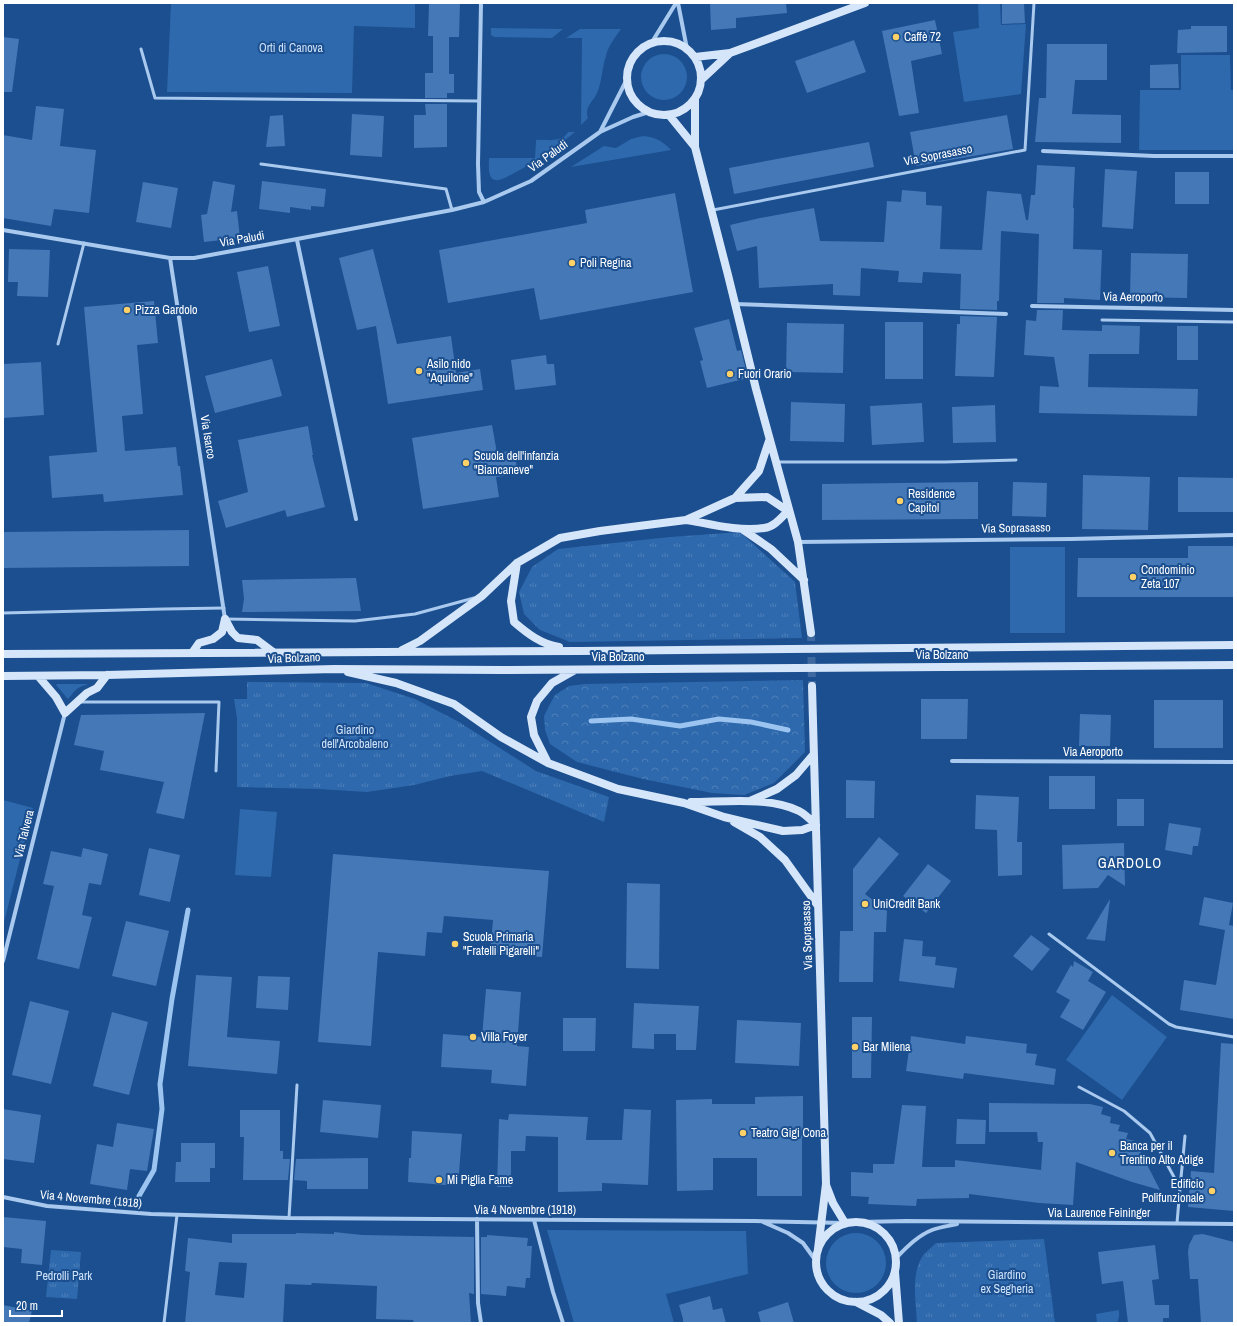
<svg xmlns="http://www.w3.org/2000/svg" width="1237" height="1326" font-family="'Archivo Narrow',sans-serif">
<defs>
<pattern id="forest-crowns" width="20" height="18" patternUnits="userSpaceOnUse"><rect width="20" height="18" fill="#2e69ad"/><path d="M2 6a3 3 0 1 1 6 0M12 15a3 3 0 1 1 6 0" fill="none" stroke="#4d80b9"/></pattern>
<pattern id="park-tufts" width="24" height="20" patternUnits="userSpaceOnUse"><rect width="24" height="20" fill="#2e69ad"/><path d="M3 7l-1-3M5 7V3M7 7l1-3M15 17l-1-3M17 17v-4M19 17l1-3" fill="none" stroke="#4d80b9"/></pattern>
</defs>
<rect width="100%" height="100%" fill="#1b4f8f"/>
<path fill="#2e69ad" d="M171 3H415V28L354 26 352 93 167 92Z
M978 3H1000L1001 25 1026 24 1021 94 964 102 953 32 979 28Z
M491 28 563 29 552 38 494 37 491 35Z
M580 29H621C615 38 608 46 606 56 602 68 602 82 597 93 593 102 584 107 588 118L581 125 582 38H566Z
M641 77a23 23 0 1 1 46 0a23 23 0 1 1-46 0Z
M1181 55H1230L1231 90H1234V150H1139L1140 90H1181Z
M568 132H575C565 141 506 183 495 180 487 178 489 164 489 158H535L536 140C545 139 563 143 568 132Z
M643 136C655 137 663 141 671 150L571 167 604 146 616 148 631 139Z
M1010 547H1065V633H1010Z
M57 684H87V685C77 686 74 692 68 699L56 685Z
M3 800 33 808 3 926Z
M240 809 277 812 271 877 235 875Z
M1112 995 1167 1037 1122 1100 1066 1060Z
M547 1230 746 1231 748 1274 666 1294 674 1323H574Z
M826 1263a30 30 0 1 1 60 0a30 30 0 1 1-60 0Z
M1119 1310V1317L1117 1323H1097L1096 1314Z"/>
<path fill="url(#forest-crowns)" d="M803 680 805 752 774 783 744 795 712 793 643 779 577 762 550 744 545 730 544 716 550 704 555 695 569 686 584 684Z"/>
<path fill="url(#park-tufts)" d="M740 532 795 582 802 638 570 642 540 630 524 614 519 592 532 567 558 549 670 537Z
M247 682 366 683 415 699 459 722 536 771 609 797 604 822 482 771 450 776 414 785 367 792 319 789 237 787V718L234 699H247Z
M1044 1239 1055 1323H917C916 1301 910 1273 924 1254 928 1250 932 1247 936 1243Z
M51 1250 81 1252 77 1299 46 1297Z"/>
<g fill="none" stroke-linecap="round" stroke-linejoin="round">
<path stroke="#9cc4f0" stroke-width="5" d="M591 721 631 719 680 726 719 719 751 722 788 730
M139 1196 154 1170 162 1109 160 1084 172 999 188 910"/>
</g>
<path fill="#4478b7" fill-rule="evenodd" d="M429 3H460L459 37H449V74H454V93H447V98H425V73H433V36H428Z
M710 3H786L787 13 736 18V28L711 30Z
M1002 3H1024L1025 23 1002 24Z
M935 20 942 54 911 61 919 113 899 116 882 31Z
M1191 26H1227V52L1177 53 1178 30 1191 29Z
M3 37 19 39 12 92H3Z
M854 40 866 72 807 93 795 61Z
M1047 44H1107V80H1075L1072 114 1121 115V143L1035 142 1039 98H1046Z
M1178 64 1179 88H1150V65Z
M425 104H447V147L414 148V115H426Z
M36 106 64 109 60 146 96 150 89 213 54 209 51 226 3 218V135L32 140Z
M352 114 384 116 382 157 350 155Z
M283 115 285 146 266 147 270 116Z
M1007 115 1013 149 916 166 910 132Z
M869 142 874 167 734 194 729 168Z
M1037 165 1075 167 1073 208H1074L1073 249 1102 250 1100 300 1064 298V303H1037L1039 234 1001 231 999 301H997V310L960 309 961 274 923 272 922 283 898 282 899 271 861 268 860 296 833 295V284L759 288 757 246 737 251 730 225 760 218 814 208 820 241 884 242 887 201 901 202 902 190 926 192V205L942 206 940 249 982 250 987 191 1021 194 1026 220H1028L1031 195H1035Z
M1105 169 1137 171 1133 229 1102 227Z
M1175 172H1209V204H1175Z
M213 181 235 185 231 212 237 211 240 238 204 242 201 215 207 214Z
M262 181 326 189 324 207 311 206V210L290 207V213L259 209Z
M143 182 178 188 171 228 136 222Z
M675 193 693 292 540 320 534 288 448 303 439 250 587 223 585 210Z
M9 249 50 250 48 297 17 296 18 282H8Z
M373 249 397 344 451 336 456 373 480 369 483 390 388 404 376 326 357 330 339 258Z
M1131 253 1188 254 1187 298 1130 297Z
M268 266 280 326 249 332 237 272Z
M154 301 158 343 137 345 143 414 122 416 125 451 176 447 178 466H180L183 495 104 502 103 494 52 498 49 456 97 452 84 307Z
M1037 310H1063L1062 330 1102 331V325L1140 326 1139 354H1089L1088 387 1198 389 1197 416 1039 413 1040 386 1059 387 1054 357 1024 355 1026 320 1036 321Z
M960 316 997 317 994 377 955 376 957 324H960Z
M729 319 737 351 741 350 748 378 707 388 700 361 703 360 694 328Z
M885 322H923V379H885Z
M787 323 844 324 843 373 786 372Z
M1177 326H1198V360H1177Z
M546 355 547 364H554L556 385 515 390 511 360Z
M272 359 282 396 215 413 205 376Z
M41 362 44 415 3 418V364Z
M791 402 845 404 844 442 790 441Z
M922 403 924 442 872 445 870 406Z
M995 405 996 442 953 443 952 407Z
M492 425 497 453 514 450 518 474 496 477 499 497 423 509 412 438Z
M308 426 313 455H312L325 507 287 517 285 510 226 528 218 501 248 492 238 440Z
M1083 475 1150 477 1148 530 1082 529Z
M1178 477 1234 478V512H1178Z
M978 482V519L822 520V484Z
M1013 482 1047 483 1046 517 1012 516Z
M189 530V566L3 568V532Z
M1188 546H1234V597H1077L1078 558H1188Z
M356 578 361 611 242 612 244 599 242 580Z
M921 699H968L967 739H921Z
M1154 700H1223V748H1154Z
M205 713 184 819 156 813 164 782 100 770 104 751 74 745 81 715Z
M1080 714 1111 715 1110 746H1079Z
M1049 776H1095V809H1049Z
M846 780 875 781 874 818H846Z
M976 795 1019 797 1017 842H1022V875L998 876 997 830 975 829Z
M1117 799H1144V826H1117Z
M1169 823 1201 828 1198 846H1193L1192 855 1165 850Z
M879 837 899 854 865 894 887 911 886 932H874L873 982H839L840 931H853V869Z
M1124 843 1125 886 1108 875 1098 888 1063 889 1062 845Z
M83 848 108 854 101 885 89 883 82 915 92 917 79 969 37 959 54 886 43 884 51 851 81 857Z
M149 848 180 855 170 902 139 895Z
M333 854 549 871 542 957 490 953 493 920 444 916 442 933 427 932 425 956 378 952 371 1046 318 1042Z
M928 864 951 881 926 913 903 896Z
M627 883 660 884 659 969 626 968Z
M1204 897 1233 903 1229 925 1234 926V1019L1180 1010 1184 980 1216 985 1225 930 1199 925Z
M1110 899 1105 941 1086 939Z
M126 921 169 931 156 986 112 976Z
M1031 935 1050 949 1032 971 1013 956Z
M904 939 923 941 922 956 936 957 935 965 957 968 954 988 899 981Z
M1074 961 1093 972 1088 981 1106 992 1083 1030 1060 1017 1070 1000 1056 992 1071 965 1073 967Z
M196 975 232 977 227 1037 280 1041 277 1074 188 1066Z
M258 976 290 977 288 1010 256 1008Z
M486 989 521 992 517 1046 529 1047 526 1086 491 1083 492 1070 441 1067 443 1034 482 1037Z
M30 1001 69 1011 51 1084 12 1075Z
M634 1003 699 1006 696 1050H676V1034H654V1049L632 1048Z
M112 1012 148 1022 129 1095 93 1086Z
M852 1017H872L871 1078H852Z
M563 1018H596L595 1051H563Z
M737 1020 801 1023 799 1066 735 1063Z
M911 1036 965 1044 966 1036 1027 1044 1026 1053 1037 1054 1035 1065 1056 1069 1054 1085 964 1073 963 1079 906 1071Z
M1221 1043 1234 1044V1211L1188 1207 1191 1171 1214 1173Z
M803 1096V1138H802V1196H757V1158H713V1190L677 1191 676 1100 712 1099V1104H755V1097Z
M323 1100 381 1105 378 1138 320 1132Z
M989 1103 1090 1104 1103 1107 1101 1114 1111 1117 1110 1123 1120 1125 1118 1131 1128 1133 1126 1139 1135 1141 1160 1190 1132 1182 1076 1162 1073 1205 1039 1203 969 1194V1198L917 1199 916 1206 868 1204 869 1197 851 1196V1172L873 1173V1164H894L902 1105 926 1106 922 1167H955V1160L1041 1170 1043 1142H1038L1037 1132H989Z
M3 1109 41 1115 34 1163 3 1159Z
M624 1109 651 1110 648 1185 602 1183V1191L558 1192V1137L526 1136 525 1151H511V1187H497L499 1119 508 1120 509 1114 588 1117 586 1140H622Z
M240 1110H280V1151H283V1159H290L288 1180H243L244 1137H240Z
M957 1119 986 1120 985 1144H956Z
M117 1123 154 1129 147 1171 130 1169 127 1190 90 1184 97 1144 113 1147Z
M412 1131 462 1134 458 1186 408 1182 409 1158H411Z
M181 1143H215V1168H210V1182H175L176 1162H181Z
M368 1158V1189H307V1181L294 1180 296 1159Z
M3 1217 46 1221 42 1265 21 1263 22 1249 3 1247Z
M334 1232 362 1235 474 1237V1294L469 1293 471 1323H414L413 1320 376 1319 377 1286 312 1283 311 1285 285 1284 283 1323H185L190 1272 185 1271 188 1238 232 1243V1234H296V1233L334 1234ZM219 1262 247 1263 244 1298 215 1295Z
M1203 1234 1234 1242V1323H1201L1198 1279H1190L1188 1252 1189 1245 1194 1235Z
M487 1235 528 1238 527 1246H532L530 1278H526L525 1288 507 1286 506 1296 481 1294V1237H487Z
M1155 1245 1159 1279 1152 1280 1155 1305H1169V1318H1163V1323H1128L1123 1281 1102 1284 1098 1252Z
M710 1296 713 1310 722 1308 726 1323H683V1319L679 1305Z
M788 1302 794 1323H761L758 1312Z
M3 1305 32 1311 29 1323H3Z"/>
<g fill="none" stroke-linecap="round" stroke-linejoin="round">
<path stroke="#3d69a0" stroke-width="8" stroke-dasharray="8 4" stroke-linecap="butt" d="M811 633 812 686"/>
<path stroke="#a9c9ee" stroke-width="3" d="M141 49 155 98 479 101
M261 164 446 189 452 210
M713 210 1025 150 1034 3
M1102 320 1234 322
M58 344 84 243
M778 462H945L1016 460
M3 613 164 609 224 608
M226 619 355 621 415 614 474 598
M80 702H219L216 771
M1049 934 1169 1024 1176 1027 1234 1037
M1079 1087 1124 1111 1150 1133 1180 1188 1177 1223
M1180 1188 1185 1136
M289 1218 297 1085
M164 1323 177 1215"/>
<path stroke="#a9c9ee" stroke-width="4" d="M481 3 478 164 479 192 484 202
M678 3 687 49
M652 42 676 3
M600 132 626 81
M1043 151 1154 156H1234
M3 230 170 258H194L265 245 452 210 484 202 531 181 600 132 633 117 649 112
M297 240 356 519
M170 258 225 619
M735 304 1006 314
M1032 306 1234 310
M798 542 1071 539 1234 535
M952 761 1234 762
M3 961 65 713
M3 1197 47 1206 151 1214 289 1218 754 1221 845 1223
M477 1219 478 1303 481 1323
M534 1220 553 1292 563 1323
M763 1222 788 1233 803 1243 816 1261
M859 1222 906 1221 1234 1224
M895 1259C906 1248 917 1236 932 1230 940 1227 949 1226 957 1224"/>
<path stroke="#d6e6fa" stroke-width="8" d="M627 78a37 37 0 1 1 74 0a37 37 0 1 1-74 0Z
M695 57 730 53 865 3
M701 80 730 53
M695 99V147L728 275 756 389 798 542 811 633
M669 115 695 147
M735 498 759 471 769 441
M687 520C710 524 740 532 764 528 774 527 781 518 788 511
M742 529 771 549 804 580
M517 563 511 601 514 622C528 634 541 644 559 647
M225 619 232 632 238 638 257 640 273 652
M402 650 420 641 482 596 517 563 560 538 600 531 686 520 735 498 767 497 788 511
M192 653 199 643 213 639 222 632 225 619
M3 654 580 651 1234 645
M348 672 396 683 454 704 501 737 548 763 618 789 684 803 724 817 783 831 802 830 816 825
M3 676 107 675 334 669 503 670 1234 665
M38 676 56 697 65 713 87 693 97 688 107 675
M812 686 826 1184 818 1249
M548 763 534 735 531 717 537 701 552 683 575 670
M750 801 777 789 796 775 813 755
M691 802C723 802 769 796 799 811 805 814 811 820 816 825
M734 822 760 837 785 860 818 906
M826 1185 833 1203 845 1223
M816 1262a40 40 0 1 1 80 0a40 40 0 1 1-80 0Z
M895 1272 899 1323
M856 1302 881 1315 890 1323"/>
</g>
<g fill="#ffd166" stroke="#1b4f8f" stroke-width="1.5">
<circle cx="896" cy="37" r="4"/>
<circle cx="572" cy="263" r="4"/>
<circle cx="127" cy="310" r="4"/>
<circle cx="419" cy="371" r="4"/>
<circle cx="730" cy="374" r="4"/>
<circle cx="466" cy="463" r="4"/>
<circle cx="900" cy="501" r="4"/>
<circle cx="1133" cy="577" r="4"/>
<circle cx="865" cy="904" r="4"/>
<circle cx="455" cy="944" r="4"/>
<circle cx="473" cy="1037" r="4"/>
<circle cx="855" cy="1047" r="4"/>
<circle cx="743" cy="1133" r="4"/>
<circle cx="1112" cy="1153" r="4"/>
<circle cx="439" cy="1180" r="4"/>
<circle cx="1212" cy="1191" r="4"/>
</g>
<g text-anchor="middle" dominant-baseline="central" stroke-width="4" stroke-linejoin="round" paint-order="stroke">
<g font-size="12" fill="#fff" stroke="#1b4f8f" text-anchor="start">
<text x="904" y="37">Caffè 72</text>
<text x="580" y="263">Poli Regina</text>
<text x="135" y="310">Pizza Gardolo</text>
<text x="427" y="364">Asilo nido<tspan x="427" dy="14">"Aquilone"</tspan></text>
<text x="738" y="374">Fuori Orario</text>
<text x="474" y="456">Scuola dell'infanzia<tspan x="474" dy="14">"Biancaneve"</tspan></text>
<text x="908" y="494">Residence<tspan x="908" dy="14">Capitol</tspan></text>
<text x="1141" y="570">Condominio<tspan x="1141" dy="14">Zeta 107</tspan></text>
<text x="873" y="904">UniCredit Bank</text>
<text x="463" y="937">Scuola Primaria<tspan x="463" dy="14">"Fratelli Pigarelli"</tspan></text>
<text x="481" y="1037">Villa Foyer</text>
<text x="863" y="1047">Bar Milena</text>
<text x="751" y="1133">Teatro Gigi Cona</text>
<text x="1120" y="1146">Banca per il<tspan x="1120" dy="14">Trentino Alto Adige</tspan></text>
<text x="447" y="1180">Mi Piglia Fame</text>
<text x="1204" y="1184" text-anchor="end">Edificio<tspan x="1204" dy="14">Polifunzionale</tspan></text>
</g>
<g font-size="12" fill="#cfe3fa" stroke="#1b4f8f">
<text x="291" y="48">Orti di Canova</text>
<text x="355" y="730">Giardino<tspan x="355" dy="14">dell'Arcobaleno</tspan></text>
<text x="1007" y="1275">Giardino<tspan x="1007" dy="14">ex Segheria</tspan></text>
<text x="64" y="1276">Pedrolli Park</text>
</g>
<g font-size="12" fill="#fff" stroke="#1b4f8f">
<text transform="translate(938 155) rotate(-11)">Via Soprasasso</text>
<text transform="translate(548 156) rotate(-36)">Via Paludi</text>
<text transform="translate(242 239) rotate(-10)">Via Paludi</text>
<text transform="translate(1133 297) rotate(1)">Via Aeroporto</text>
<text transform="translate(208 437) rotate(81)">Via Isarco</text>
<text transform="translate(1016 528) rotate(-1)">Via Soprasasso</text>
<text x="942" y="655">Via Bolzano</text>
<text x="618" y="657">Via Bolzano</text>
<text transform="translate(294 658) rotate(-2)">Via Bolzano</text>
<text x="1093" y="752">Via Aeroporto</text>
<text transform="translate(24 834) rotate(-76)">Via Talvera</text>
<text transform="translate(807 935) rotate(-92)">Via Soprasasso</text>
<text transform="translate(91 1199) rotate(5)">Via 4 Novembre (1918)</text>
<text x="525" y="1210">Via 4 Novembre (1918)</text>
<text x="1099" y="1213">Via Laurence Feininger</text>
</g>
<g font-size="14" letter-spacing="1" fill="#fff" stroke="#1b4f8f">
<text x="1130" y="863">GARDOLO</text>
</g>
</g>
<rect width="1237" height="1326" fill="none" stroke="#ffffff" stroke-width="8"/>
<path d="M10 1310v6h52v-6" fill="none" stroke="#ffffff" stroke-width="2"/>
<text x="16" y="1310" font-size="12" fill="#ffffff" stroke="#1b4f8f" stroke-width="3" paint-order="stroke">20 m</text>
</svg>
